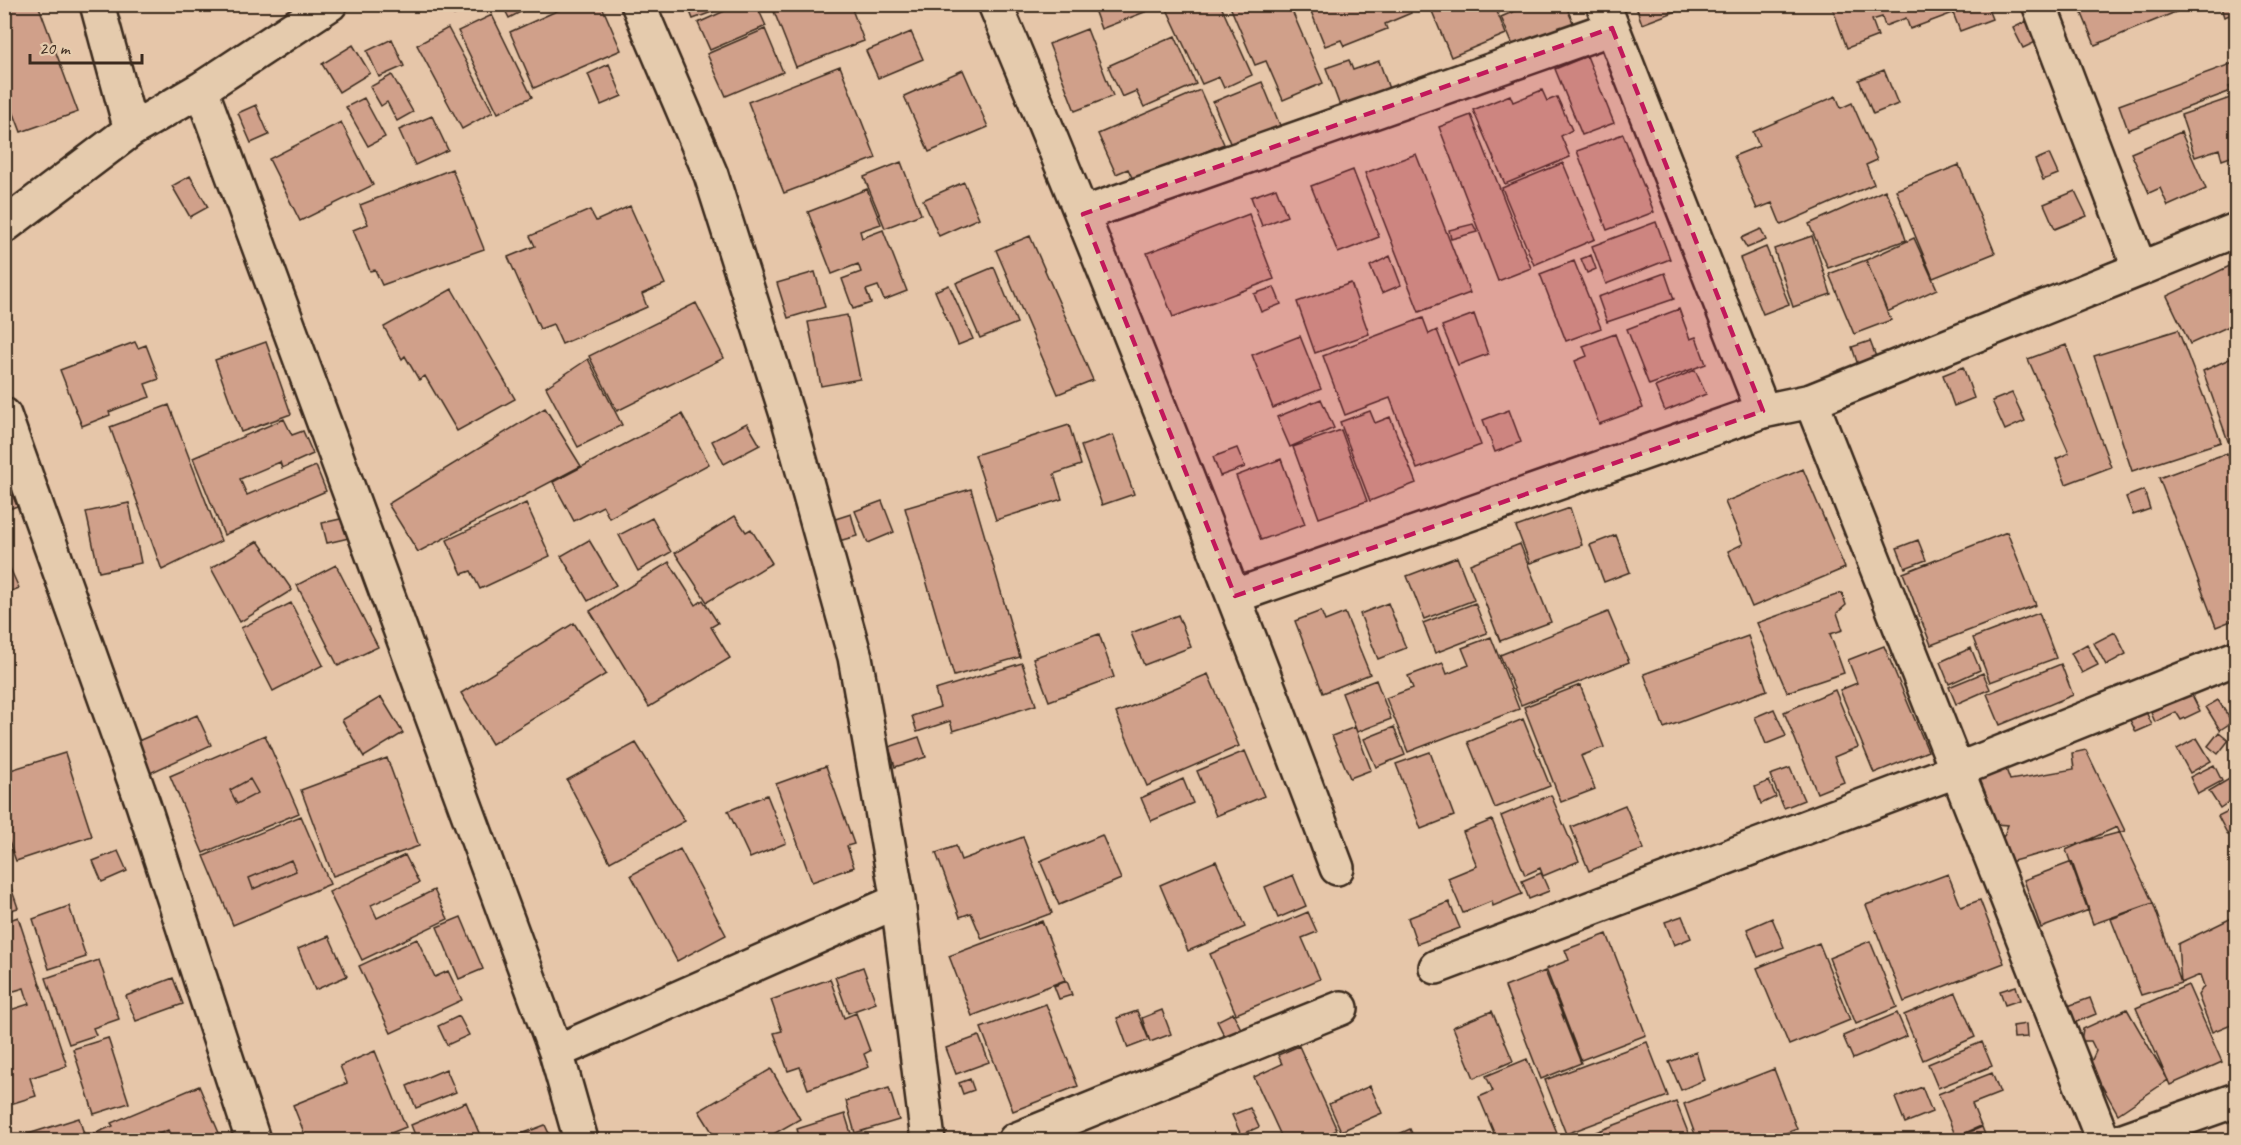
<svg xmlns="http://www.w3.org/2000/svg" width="2241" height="1145" font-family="Caveat,sans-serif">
<rect width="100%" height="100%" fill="#e6c6a9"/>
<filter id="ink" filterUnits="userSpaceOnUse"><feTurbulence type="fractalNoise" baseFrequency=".0167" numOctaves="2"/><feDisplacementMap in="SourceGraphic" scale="12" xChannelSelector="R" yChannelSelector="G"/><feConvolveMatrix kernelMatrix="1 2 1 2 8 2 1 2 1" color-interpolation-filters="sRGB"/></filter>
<g filter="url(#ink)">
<path fill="#d0a08a" stroke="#3b2a1e" stroke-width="1.5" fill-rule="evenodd" d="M4 4H38L78 112 21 132 4 87Z
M449 4H477L454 15Z
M502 4H536L509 18Z
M572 4H601L621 50 534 88 510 32Z
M687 4H727L728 6 693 19Z
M740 4H756L766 26 710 50 698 23Z
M771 4H850L864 41 796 67Z
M1092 4H1159L1160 6 1101 29Z
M1171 4H1220L1252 75 1224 88 1219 77 1202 84 1166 7Z
M1229 4H1289L1323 83 1283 100 1266 61 1255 65Z
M1308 4H1408L1411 13 1385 24 1387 29 1344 46 1341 40 1325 46Z
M1429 4H1494L1506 34 1451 57Z
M1523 4H1565L1575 27 1517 55 1501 17 1524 7Z
M1635 4H1695L1642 24Z
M1831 4H1992L1994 7 1988 9 1992 19 1960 31 1953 13 1910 29 1906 18 1885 26 1882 17 1872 20 1878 36 1847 48Z
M2078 4H2182L2183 9 2095 45Z
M2220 4H2236V13L2224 17Z
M492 15 532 97 498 113 458 31Z
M2027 21 2038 41 2023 48 2013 28Z
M448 28 493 112 462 129 417 45Z
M765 29 783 72 726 96 707 54Z
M1087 29 1113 96 1075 111 1049 44Z
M911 32 923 59 878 78 866 51Z
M1175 36 1196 84 1144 107 1136 91 1122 97 1108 66Z
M392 39 404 66 379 77 367 51Z
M353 45 370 73 339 92 322 64Z
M1587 56 1614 123 1582 135 1555 69Z
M1349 60 1353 70 1379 61 1393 100 1344 117 1326 68Z
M2236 62V84L2229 87 2231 91 2128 130 2119 105Z
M609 64 622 96 601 105 588 74Z
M840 66 876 158 784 193 748 102Z
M963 70 988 127 929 152 904 96Z
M1884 70 1898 104 1873 114 1859 80Z
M392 75 413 112 397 121 387 102 381 106 370 87Z
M1262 82 1284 135 1235 155 1213 102Z
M1200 90 1224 144 1188 159 1190 163 1136 186 1128 169 1116 174 1098 134Z
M1542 90 1547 101 1557 97 1572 130 1561 136 1570 157 1505 184 1473 110 1510 95 1513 102Z
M1836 96 1841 108 1852 103 1877 160 1866 165 1874 184 1781 225 1772 203 1757 209 1734 156 1759 146 1753 132Z
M2236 96V155L2222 160 2219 149 2195 157 2181 115Z
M364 98 385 137 368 146 346 107Z
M256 105 269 135 251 143 238 113Z
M1471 115 1531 268 1498 281 1439 127Z
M432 116 448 150 415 165 399 130Z
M341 122 373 185 300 221 269 159Z
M2181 132 2206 189 2168 206 2160 188 2149 193 2131 153Z
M1623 134 1654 212 1607 230 1577 151Z
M1416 154 1470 293 1419 312 1365 173Z
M2049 154 2058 174 2043 180 2035 160Z
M901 162 921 214 885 228 864 177Z
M1563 163 1595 239 1534 265 1502 188Z
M1959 165 1995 253 1933 278 1896 190Z
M452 169 484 249 382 285 375 270 370 271 353 230 368 224 360 205Z
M1353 170 1379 237 1338 253 1311 186Z
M190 176 208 207 190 217 172 186Z
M964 182 979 218 939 236 923 200Z
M1276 188 1287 216 1262 226 1251 197Z
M867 189 881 224 860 231 862 238 883 230 907 291 884 300 878 286 866 290 871 303 853 309 842 279 861 272 858 264 832 274 808 212Z
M1885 190 1898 216 1906 240 1828 268 1809 224Z
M2075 191 2087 216 2055 229 2044 204Z
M630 206 665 284 642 294 647 307 562 344 553 324 540 329 508 257 535 246 530 236 590 210 596 221Z
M1249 214 1274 279 1173 317 1147 253Z
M1656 222 1670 259 1606 284 1592 246Z
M1473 224 1477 232 1451 239 1449 230Z
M1761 229 1766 240 1747 248 1741 238Z
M1030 236 1093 380 1058 394 996 250Z
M1812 236 1831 294 1793 307 1774 249Z
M1914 238 1937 289 1887 312 1866 260Z
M1766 247 1789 304 1763 314 1740 258Z
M1591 255 1596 269 1587 273 1581 259Z
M1390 256 1401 285 1382 293 1370 266Z
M1866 260 1891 320 1854 334 1829 274Z
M1574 261 1601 328 1566 341 1540 274Z
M2236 263V323L2190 344 2167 296Z
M994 267 1017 323 980 338 956 283Z
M815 272 825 307 788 318 777 283Z
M1665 273 1674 299 1607 322 1598 297Z
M1351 283 1369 334 1315 353 1297 302Z
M949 285 973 339 958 345 935 291Z
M1274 287 1281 304 1261 312 1254 294Z
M452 289 515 399 457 431 425 376 419 380 405 356 402 359 384 327Z
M696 303 724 358 617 411 589 356Z
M1679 309 1690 339 1696 337 1706 364 1649 385 1627 329Z
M1474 314 1488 354 1458 365 1442 326Z
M847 315 860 379 821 386 808 322Z
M1423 318 1429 334 1437 330 1481 445 1417 469 1390 398 1345 415 1323 356Z
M2178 330 2221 442 2132 471 2094 356Z
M1615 334 1643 408 1599 424 1575 361 1587 356 1583 346Z
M1300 336 1321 389 1273 408 1252 355Z
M1870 341 1878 362 1859 368 1852 347Z
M135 342 138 348 146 345 159 379 145 384 150 397 119 408 109 412 110 415 82 426 60 370Z
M266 342 291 414 241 432 215 360Z
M2066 345 2111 467 2066 484 2056 459 2069 453 2028 359Z
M2236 356V438L2228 441 2203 371Z
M588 359 622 425 578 447 546 387Z
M1963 367 1974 398 1954 406 1943 375Z
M1695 370 1706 394 1665 411 1655 387Z
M2012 393 2025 421 2005 430 1992 401Z
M1321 399 1334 428 1290 447 1277 417Z
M169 405 221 541 162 570 110 427Z
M545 408 581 466 418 552 388 504Z
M1509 410 1521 442 1495 452 1483 420Z
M1370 411 1375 423 1390 417 1416 483 1370 501 1340 422Z
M682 414 709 464 609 518 603 506 574 521 553 482Z
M284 419 292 435 303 431 313 454 282 468 280 462 240 479 247 495 316 466 326 491 224 535 193 458Z
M747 423 760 445 724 464 712 441Z
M1069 425 1081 465 1054 474 1062 499 996 520 975 455Z
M1341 430 1367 501 1319 518 1293 447Z
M1113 435 1134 494 1102 505 1081 446Z
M1237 448 1245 467 1220 476 1213 457Z
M2227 453 2236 478V619L2216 627 2159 478Z
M1281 459 1305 524 1261 540 1236 476Z
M1803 469 1845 568 1752 607 1728 551 1743 544 1725 502Z
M4 476 17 506 4 511Z
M971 489 1020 657 954 676 905 508Z
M2144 490 2150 509 2133 515 2126 497Z
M882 501 894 532 868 543 855 511Z
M129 503 141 563 99 572 86 512Z
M526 503 550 556 480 589 471 571 462 574 447 540Z
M1570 508 1582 545 1530 563 1516 527Z
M851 514 857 536 835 542 829 521Z
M735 516 746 532 751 529 772 563 707 602 675 553Z
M345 518 349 538 327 543 322 523Z
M652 518 671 552 638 571 619 535Z
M2007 532 2036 605 1931 645 1903 573Z
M1616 535 1630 572 1604 582 1590 545Z
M589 540 616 585 588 601 561 556Z
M1918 540 1926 560 1905 568 1897 548Z
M258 541 292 590 240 622 211 568Z
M1520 544 1551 622 1500 641 1470 564Z
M4 555 19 588 4 594Z
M1457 557 1474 600 1424 619 1407 576Z
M669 562 696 605 703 600 718 623 711 627 730 658 649 707 590 611Z
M336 565 378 647 338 666 297 585Z
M1842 593 1846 605 1837 613 1843 630 1830 634 1844 673 1787 692 1757 623Z
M291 603 323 665 273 691 241 628Z
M1388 603 1406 648 1378 659 1360 614Z
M1475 603 1487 633 1435 653 1423 623Z
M1321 611 1325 621 1345 613 1370 674 1323 693 1295 621Z
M1608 612 1629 662 1521 705 1500 655Z
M2039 613 2056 658 1990 682 1973 638Z
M1178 615 1191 647 1144 665 1131 633Z
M574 623 606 674 492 744 461 693Z
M2115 632 2126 654 2106 665 2094 643Z
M1099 634 1114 677 1049 701 1033 658Z
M1748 636 1767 690 1664 728 1644 674Z
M1491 637 1519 709 1408 752 1386 698 1413 688 1408 676 1443 663 1447 674 1469 665 1462 648Z
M2087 644 2098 665 2082 673 2071 653Z
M1884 646 1928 751 1874 773 1840 690 1857 683 1848 660Z
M1971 648 1980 670 1949 684 1940 662Z
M1022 663 1036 705 953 731 950 721 917 732 912 716 940 707 935 690Z
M2061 664 2073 695 2000 725 1987 694Z
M1983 673 1990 689 1956 704 1949 687Z
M1208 674 1239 746 1147 786 1116 713Z
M1376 680 1391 719 1357 732 1342 693Z
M2186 683 2200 711 2181 720 2176 712 2155 722 2146 701Z
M1580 685 1604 747 1581 756 1595 789 1561 802 1524 707Z
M1835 690 1858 747 1834 757 1844 782 1817 793 1784 712Z
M381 697 403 733 364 757 342 720Z
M2218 700 2232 722 2220 730 2206 707Z
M2143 705 2152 725 2136 732 2126 712Z
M1774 709 1786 736 1766 744 1755 717Z
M197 715 211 745 150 773 136 742Z
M1523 719 1550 786 1495 808 1468 742Z
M1355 727 1371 770 1350 778 1332 736Z
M1394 727 1405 755 1376 767 1364 739Z
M2219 732 2229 740 2218 754 2208 746Z
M265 735 299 813 203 853 170 776ZM250 779 258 793 237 804 230 790Z
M919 737 926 757 895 767 889 747Z
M2197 738 2211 761 2190 773 2177 749Z
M636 743 685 821 610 862 567 780Z
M2086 750 2125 831 2006 863 2001 843 2008 825 1994 824 1978 777 2006 769 2010 780 2074 769 2072 753Z
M1245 751 1264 796 1216 816 1197 771Z
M1430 752 1454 816 1421 829 1396 764Z
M65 753 92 836 16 861 4 828V772Z
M387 758 419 846 333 876 301 790Z
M2214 765 2222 781 2198 794 2190 777Z
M826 766 854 844 847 846 854 867 812 882 776 784Z
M1790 768 1804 800 1784 808 1770 775Z
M2231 778 2236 785V797L2220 808 2209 791Z
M250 779 258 793 237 804 230 790Z
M1183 779 1193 803 1151 821 1141 798Z
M1769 781 1776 797 1761 804 1755 787Z
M767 795 786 843 750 858 728 811Z
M1551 795 1579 861 1543 876 1540 868 1525 875 1501 816Z
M1625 805 1644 849 1589 871 1571 827Z
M2236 807V831L2228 835 2218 816Z
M301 816 330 884 233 925 204 856ZM291 860 296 871 253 889 249 878Z
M1492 820 1522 894 1493 906 1492 901 1463 913 1448 878 1477 866 1463 832Z
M2117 827 2153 903 2093 924 2066 850Z
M1102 835 1121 879 1059 905 1040 861Z
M1023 837 1052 913 982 939 971 913 960 917 936 853 956 846 961 860Z
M680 849 726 935 677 961 631 875Z
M118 851 127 871 102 882 93 861Z
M405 855 419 883 371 905 377 918 434 890 448 919 362 960 329 892Z
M291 860 296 871 253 889 249 878Z
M1216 861 1245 927 1188 951 1160 885Z
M2072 862 2089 910 2041 928 2024 880Z
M4 867 18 908 4 912Z
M1541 873 1549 891 1529 899 1522 881Z
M1948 874 1961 907 1980 900 2004 963 1904 1002 1866 905Z
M1293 875 1306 906 1278 918 1265 887Z
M1449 902 1460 928 1417 944 1408 918Z
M2153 903 2181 983 2141 995 2111 919Z
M69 906 86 957 49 969 33 919Z
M1308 912 1317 932 1302 938 1320 979 1236 1014 1210 954Z
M1682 916 1691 938 1674 945 1665 922Z
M2236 916V1022L2212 1032 2198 995 2204 986 2200 975 2181 983 2178 944Z
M18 917 67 1066 30 1078 36 1096 4 1106V1012L29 1004 24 988 4 994V922Z
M461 917 483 969 459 979 437 927Z
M1772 918 1784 947 1758 957 1747 929Z
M1042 921 1065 980 972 1016 949 956Z
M1607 934 1646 1035 1581 1060 1546 969 1569 960 1565 950Z
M329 936 347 976 315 990 298 949Z
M417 939 435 977 448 971 462 1000 391 1033 359 966Z
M1870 941 1897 1007 1856 1024 1829 958Z
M1819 943 1850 1020 1789 1045 1757 968Z
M99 960 119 1019 93 1028 96 1035 69 1044 46 978Z
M863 967 876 1003 848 1013 835 977Z
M1545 971 1581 1063 1541 1079 1505 987Z
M173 978 183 1004 136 1021 126 996Z
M830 979 844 1018 856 1013 870 1051 864 1054 869 1067 808 1089 800 1067 788 1071 774 1033 782 1031 771 1000Z
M1067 981 1072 995 1059 999 1054 986Z
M2188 985 2222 1062 2170 1085 2136 1008Z
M2016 986 2020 1000 2005 1005 2000 991Z
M1956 993 1975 1037 1923 1060 1904 1015Z
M2090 998 2096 1014 2074 1023 2068 1006Z
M1046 1004 1078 1086 1013 1111 981 1028Z
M2127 1009 2168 1080 2118 1114 2102 1086 2098 1095 2090 1077 2091 1062 2096 1051 2091 1041H2081L2083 1029Z
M1162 1010 1171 1034 1150 1042 1142 1018Z
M1137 1011 1149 1040 1128 1048 1117 1018Z
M1492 1011 1513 1061 1474 1078 1453 1027Z
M1233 1013 1241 1029 1225 1037 1217 1021Z
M1897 1013 1907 1036 1853 1059 1843 1036Z
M459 1016 469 1035 447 1045 438 1026Z
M2026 1024 2027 1037 2014 1038 2013 1026Z
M979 1036 989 1062 956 1074 946 1048Z
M108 1038 129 1103 94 1114 73 1049Z
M1647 1042 1668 1096 1566 1134 1545 1080Z
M1982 1042 1992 1066 1938 1088 1928 1064Z
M1299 1046 1337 1130 1315 1140H1283L1254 1077 1282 1064 1278 1055Z
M375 1051 406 1127 374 1140H307L293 1105 347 1083 340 1066Z
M1696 1052 1704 1080 1681 1090 1669 1062Z
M1527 1059 1558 1135 1545 1140H1497L1479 1097 1493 1091 1486 1076Z
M446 1069 456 1092 416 1108 407 1086Z
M771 1069 800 1119 763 1140H717L699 1111Z
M1774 1069 1797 1129 1767 1140H1697L1684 1104Z
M1992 1073 2000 1093 1972 1104 1981 1126 1956 1137 1938 1094Z
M970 1079 974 1090 963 1094 959 1083Z
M199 1086 222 1140H173L168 1130 145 1140H96L93 1134 113 1126 111 1123Z
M1370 1086 1382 1113 1341 1131 1329 1104Z
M1922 1087 1932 1112 1905 1123 1895 1098Z
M889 1088 899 1120 855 1133 846 1101Z
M466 1102 482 1140H417L411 1125Z
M1676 1102 1691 1140H1600L1596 1132Z
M1250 1108 1259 1127 1241 1135 1232 1115Z
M845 1114 853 1140H800L797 1129Z
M79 1118 86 1140H9Z
M545 1125 552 1140H506Z
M1982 1127 1987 1140H1957L1956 1138Z
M1410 1129 1415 1140H1391L1390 1138Z
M168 1130 173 1140H145Z"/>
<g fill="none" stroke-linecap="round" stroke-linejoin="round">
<defs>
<path id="minor" d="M97 4 131 130
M638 4 711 175 790 424 855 657 898 901 928 1140
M995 4C1115 290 1228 578 1337 868
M1603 4 1763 411 1811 401 2140 269 2039 4
M201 89 556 1052 581 1140
M1083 214 1612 28
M4 226 131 130 201 89 330 4
M2140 269 2236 230
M1811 401 2103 1140
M4 415 143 804 253 1140
M1235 596 1763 411
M1436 967 1955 771 2236 658
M556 1052 898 901
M1015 1140 1341 1008
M2123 1140 2236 1100"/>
</defs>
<use href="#minor" stroke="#3b2a1e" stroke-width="38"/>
<use href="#minor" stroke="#e5cbad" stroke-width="33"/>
</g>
</g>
<path fill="#c2185b" fill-opacity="0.2" stroke="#c2185b" stroke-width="4.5" stroke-dasharray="12 8" stroke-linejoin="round" d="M1612 28 1763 411 1235 596 1083 214Z"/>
<rect width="2241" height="1145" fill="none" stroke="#e5cbad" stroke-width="24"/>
<rect x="12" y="12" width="2217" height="1121" fill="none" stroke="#3b2a1e" stroke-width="2" filter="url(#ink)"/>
<path d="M30 54v9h112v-9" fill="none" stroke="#3b2a1e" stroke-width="3"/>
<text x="39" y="54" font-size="18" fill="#3b2a1e" stroke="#e5cbad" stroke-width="4.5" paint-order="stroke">20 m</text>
</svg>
